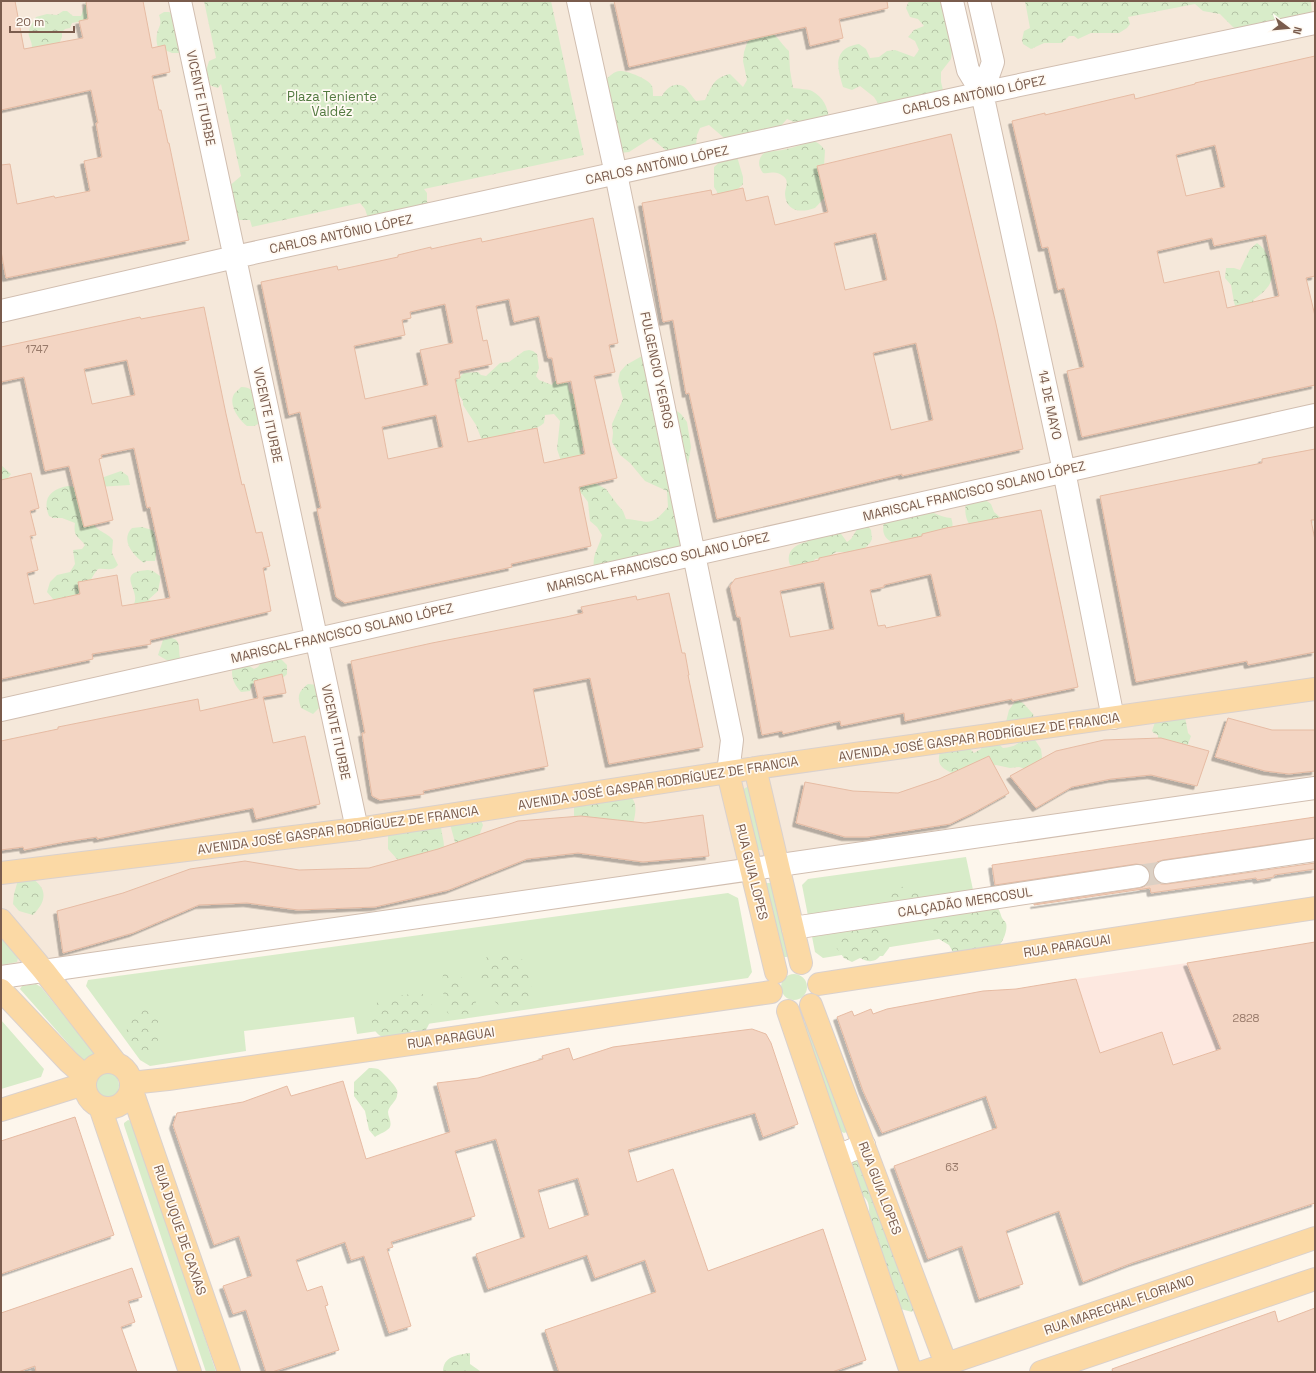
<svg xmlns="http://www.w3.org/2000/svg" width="1316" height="1373" font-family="'Space Grotesk',sans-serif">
<defs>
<pattern id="forest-crowns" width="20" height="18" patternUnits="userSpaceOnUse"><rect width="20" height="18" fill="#d8ecc9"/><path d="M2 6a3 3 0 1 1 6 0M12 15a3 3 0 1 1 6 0" fill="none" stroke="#b4c2a5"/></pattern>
<filter id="shadow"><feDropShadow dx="-3.5" dy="3.5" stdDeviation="0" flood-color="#0004"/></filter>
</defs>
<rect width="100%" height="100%" fill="#fdf6ec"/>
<path fill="#f5e8da" d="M1 1H1315V780L1 973Z"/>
<path fill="#fde8e0" d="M1187 963 1239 1095 1173 1065 1162 1032 1100 1053 1076 979Z"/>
<path fill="#d8ecc9" d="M747 787 752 790 764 849 762 850H756L742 790Z
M966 857 982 932 823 958 815 952 802 885 808 879Z
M766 883H771L789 953 787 957H782L765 885Z
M728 893 738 898 752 972 748 978 357 1034 354 1017 244 1031 246 1051 150 1066 140 1060 86 986 88 980Z
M1 937 18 958 17 962 1 965Z
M781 987a13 13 0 1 1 26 0a13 13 0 1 1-26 0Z
M36 984 41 987 93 1052V1055L84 1060 81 1058 20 989 22 986Z
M1 1020 44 1069 41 1077 1 1089Z
M806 1022 847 1132 844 1133 840 1131 803 1023Z
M93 1085a13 13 0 1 1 26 0a13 13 0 1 1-26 0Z
M128 1120 134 1122 216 1372H206L124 1125V1123Z"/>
<path fill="url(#forest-crowns)" d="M204 1H551L584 155 424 189 427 193V202L431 204 368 218 365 209 360 203 252 227 250 220H239L231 215 228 187 241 176 221 84 218 88 209 85 206 71 209 61 216 58Z
M909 1H939L945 6 952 50 951 59 941 72V82L943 90 879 105 874 97 860 86 852 90 843 87C837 68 832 48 859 44L866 49 870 58 879 57 887 51 895 50 914 57 919 50 915 41 908 37 914 30 924 26 918 19 910 17 906 8Z
M1025 1H1311L1312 14 1248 35 1233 27 1220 14 1203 11 1195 4 1128 17 1130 24 1127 28 1119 33H1091L1078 39 1074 36H1069L1062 43H1044L1031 49 1023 44 1022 40 1024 31 1030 28Z
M86 2 98 18 72 23 70 28 65 29 62 32V37L59 44 32 49C32 43 31 42 29 36 27 30 33 23 36 17L47 14 57 15 63 11H67L73 16H81Z
M164 12H169L177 16 184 53H172L158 47C155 39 157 32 160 25 161 22 160 18 159 15Z
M771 32C779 38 782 45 789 51L790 70 793 88C799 89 808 89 812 91 823 97 828 107 829 119L804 126 787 119 769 139 729 142 709 125 700 128 697 135 696 145 689 153 673 156 651 138 629 152 620 153 604 81C609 77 614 71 620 71 628 71 649 79 652 86 653 89 653 93 653 96H662C666 89 673 82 683 86 688 89 692 97 696 101L705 100C712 86 713 78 730 74L743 87 747 80 743 61 744 52 747 43 753 36Z
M810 141C817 141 820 144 825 150L824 167 828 194 815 208C801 213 786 212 785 194 785 187 790 181 783 176 775 170 771 174 763 173 757 165 758 158 765 152 781 151 795 148 810 141Z
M736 153 743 177V184L735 192 719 195 714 187V167L721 161Z
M1257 243C1265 249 1266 252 1269 260 1277 280 1269 289 1253 300L1257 308 1237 311 1234 302 1231 285 1225 278 1226 268H1234L1240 270 1250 249Z
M529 350 533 351 537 354 539 368 536 376 539 380 552 385C555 379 564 377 568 384 569 387 568 391 571 393 575 397 585 398 590 399L585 441 581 449 582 453 586 455 591 481 606 489 617 504 623 511 626 519C650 521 650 528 668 507L667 491 645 481 630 463 620 455 612 442 613 433 612 424 623 399 618 381 620 372 626 365 642 356 659 360 670 374 674 409 681 414 687 422 691 447 688 465 690 482 682 551 664 549 659 556 594 571C592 553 598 550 602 535L597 527 590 521 588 502 582 494 567 486 563 478 560 458 557 449 560 421 554 414 545 415 544 423C535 431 527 430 516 430L508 441 496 436 484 441 481 438 476 425 463 405V401L455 389 457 379 464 373 478 372 481 375 486 376 500 363 509 362 524 351Z
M241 387C259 386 259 408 261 421L258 424 254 426H247C239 420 228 405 234 394 236 392 239 389 241 387Z
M1 465 11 474 1 487Z
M121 471 128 476 130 485 97 487 95 478 104 477Z
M68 486 76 487C82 501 86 519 98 529 103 533 108 534 113 540L112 553 118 565C112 572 106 568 98 569 94 573 92 578 89 583 82 595 70 598 57 601L53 599 47 592 50 582 57 575 70 572 75 564 73 550 82 549 85 545C78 535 73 538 75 523L62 518H53L49 516C42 499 50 489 68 486Z
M984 499 991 504 994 512 1001 518 972 527C964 519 965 510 966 500Z
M921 508C931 511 940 517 951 518 953 523 953 526 951 530L895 544C883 538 882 533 884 521Z
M859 526H868L871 530 872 539 870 543 864 549 849 552H836L828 557 815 559 810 567 790 565C785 552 795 544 807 542L809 538 839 531 847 542 851 539Z
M142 527C145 528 149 529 152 530 156 534 157 556 155 561H146L144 563C133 555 120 540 132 528Z
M148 570 153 571 160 576V581L158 591 148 600 154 601 134 604C141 590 114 572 148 570Z
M172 638C183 641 177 652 181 660L167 665 168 661 158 655 163 640Z
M280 658 287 665V674C278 684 264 679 253 683L250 691 241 692C234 685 230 675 233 666L246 664 254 669 258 667 263 660Z
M308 684 318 685 323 704 313 714 301 708C297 696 298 692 308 684Z
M1018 701 1023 703 1033 714 1034 718 1033 737 1041 749 1042 757 1041 766 1033 771 1019 767 1010 768 996 765 987 766 960 777C945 769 934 768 941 749L967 746 974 753 981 749V740L986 733 1003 748C1011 747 1019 746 1021 738L1006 722 1009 710 1014 703Z
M1185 717 1188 733 1191 736 1187 747 1158 740V735L1154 733 1152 731 1156 719Z
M607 779C612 781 616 784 621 788 636 799 638 804 633 824L576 820 574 816V806L599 784Z
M480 818 483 825 479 836 456 846 450 824Z
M441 825C441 833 444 839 444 847L405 865 397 859 388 849V834Z
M33 879C49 890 45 903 33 915L19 911 13 904 14 894 18 880Z
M895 886C905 886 919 892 924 900L886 903 888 898Z
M996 906C1000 910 1000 913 1002 918 1003 920 1005 921 1006 923 1008 930 1003 942 998 947L954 954 949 945 934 936C929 911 962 914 977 911 984 910 990 908 996 906Z
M888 922 889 927 885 935 890 943 889 948 883 956H880C875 963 867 962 860 958L852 962 844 958 835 946V931Z
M499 951C506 952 517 952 521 958 525 963 527 968 531 972 532 981 532 992 527 1000 521 1011 500 1011 494 1000 493 998 492 994 492 991L480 984C479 968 482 955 499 951Z
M446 971 461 975 463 984 474 993 476 1002 475 1006 467 1018 458 1019 450 1016 447 1012 446 1002 442 989 443 974Z
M415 992C429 993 436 1007 431 1020 429 1024 427 1028 425 1032L412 1030C409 1033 406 1036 402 1037 399 1039 395 1038 393 1039 370 1040 364 1011 381 999 388 994 397 996 406 995 409 994 412 993 415 992Z
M141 1008 146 1009 158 1016C159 1028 155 1036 160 1046L155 1054 146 1055 141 1054 133 1049 127 1041 126 1037 127 1028 126 1018C130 1013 134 1009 141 1008Z
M369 1068C372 1068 375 1068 378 1069 382 1071 396 1086 397 1090 398 1091 397 1094 397 1096 396 1102 389 1105 388 1112 388 1117 392 1121 390 1127 388 1131 379 1134 375 1137L369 1130 365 1111 354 1096V1082Z
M847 1151H857L914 1308 912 1312 897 1308 869 1221C870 1201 869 1197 850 1189Z
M470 1353V1364L480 1371V1372H443C443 1356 457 1355 470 1353Z"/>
<path fill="#f3d5c3" stroke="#e6bba3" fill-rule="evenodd" filter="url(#shadow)" d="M1 1H15L24 49 83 38 79 21 88 19 86 1H143L152 48 165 45 170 72 152 76 159 110H161L168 143H169L189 240 6 278 1 251V165L10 164 17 204 54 196 55 198 90 191 84 161 102 157 96 123H98L91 90 1 110Z
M614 1H887L888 8 839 19 843 38 810 46 806 27 629 67Z
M1315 56V276L1306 278 1315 316V385L1082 437 1067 371 1084 367 1064 288 1058 290 1048 247 1042 248 1012 121 1045 113V115L1134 94 1135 99 1195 84V83ZM1215 145 1225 187 1186 196 1176 155ZM1266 235 1279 296 1227 308 1219 271 1164 283 1157 251 1212 238 1214 246Z
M951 134 996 324 1023 449 902 476V474L717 519 689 393 686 394 673 320 663 322 642 203 711 190 712 195 743 188 746 201 768 196 775 225 828 212 817 166ZM876 233 887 280 845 290 834 243ZM916 343 933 420 891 430 873 353Z
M593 218 618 343 609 345 615 372 594 376 617 478 579 487 591 546 511 564 512 567 345 603 336 597 317 509 321 508 300 412 289 415 261 282 337 266 338 270 398 257V255L431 247V249L481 238 482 242ZM509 299 514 322 539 316 548 358H552L557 384 571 381 585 454 544 463 537 428 468 442 455 379 460 378 459 371 492 364 487 340 483 341 476 306ZM445 304 453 343 420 350 428 385 365 399 354 346 405 335 402 320 411 318 410 312ZM436 415 443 447 388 459 382 427Z
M204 307 226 414 242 485 244 484 256 533 262 532 270 566 263 568 271 611 150 640 151 644 92 654 93 659 1 679V480L31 473 39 508 30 511 36 535 30 536 38 570 27 573 34 604 80 594 78 582 117 575 122 606 170 598 150 507 147 508 134 448 101 455 102 458 99 459 113 520 84 527 69 466 45 471 24 377 1 382V347L140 317 141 319ZM127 360 135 395 92 404 84 369Z
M1315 449V520H1311L1315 540V652L1248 665 1247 661 1136 682 1100 496 1262 463V459Z
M1041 510 1078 687 1012 701V699L905 721 904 713 841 726 840 721 783 734 782 731 762 735 740 617H737L730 586 735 579 819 560V558L922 536V534L946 528ZM931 574 941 616 886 628 885 625 878 626 870 590 884 587V585ZM824 582 834 629 790 637 780 591Z
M669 593 682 653H685L689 675H688L703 747 609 764 590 678 533 689 548 766 423 791 424 794 380 800 372 796 362 733H365L351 661 432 643 566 617 583 613 581 607 636 596 637 600Z
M282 674 286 693 263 697 273 743 305 736 320 804 256 819 253 808 97 839V837L65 842 24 850 23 847 1 850V741L58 729V727L198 699 200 711 258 698 254 681Z
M1228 718 1272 730H1315V771L1289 774 1265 771 1215 757Z
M1161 738 1209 751 1197 786 1151 775 1111 779 1072 787 1036 808 1010 776 1056 751 1104 740Z
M989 756 1009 793 975 812 950 824 867 837H845L796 823 805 782 853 791 898 793 939 779Z
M703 815 709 856 643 862 578 853 527 859 449 890 375 907 298 910 247 903 199 905 133 933 63 953 57 911 123 893 190 869 245 861 299 870 369 868 438 849 518 821 581 816 645 823Z
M1315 817V838L1163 860 1157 862 1154 867 1153 873 1155 880 1161 884H1167L1315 863V869L1274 875V877L1257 880 1256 878 1151 893 1150 888 1034 905V904L1140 888 1145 886 1149 881 1150 874 1147 868 1143 865 1136 864 995 885 992 865Z
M1315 942V1203L1132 1263 1083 1282 1059 1211 1006 1231 1023 1284 979 1299 962 1246 928 1259 894 1166 997 1128 986 1096 882 1133 863 1091 837 1017 852 1011 854 1016 871 1009 873 1014 887 1009 983 991 1016 989 1076 979 1100 1053 1162 1032 1173 1065 1221 1049 1187 963Z
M752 1029 766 1034 771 1043 798 1124 763 1137 755 1113 628 1150 637 1182 673 1169 708 1271 823 1229 866 1360 832 1372H559L545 1330 656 1292 645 1260 595 1278 587 1255 488 1289 476 1254 525 1237 496 1139 455 1151 475 1216 391 1242 393 1247 387 1249 411 1326 389 1333 364 1256 351 1260 345 1242 296 1260 307 1291 322 1286 328 1305 325 1306 339 1350 272 1372H266L246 1310 233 1314 223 1286 252 1276 239 1236 214 1245 173 1125 177 1113 243 1102 287 1086 291 1096 343 1081 366 1159 450 1132 437 1083 478 1078 543 1059 542 1056 569 1048 573 1060 613 1047ZM578 1178 589 1215 549 1229 538 1190Z
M75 1117 114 1235 1 1274V1141Z
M132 1268 142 1297 128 1301 135 1322 121 1327 137 1372H36L35 1366 18 1372H1V1313Z
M1315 1308V1372H1113L1112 1369 1275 1311 1278 1322Z"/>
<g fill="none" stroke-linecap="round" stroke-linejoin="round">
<path stroke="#dcd0c4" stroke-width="22" stroke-dasharray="22 11" stroke-linecap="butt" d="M1138 876 1165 872"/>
<defs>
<path id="minor" d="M180 1 357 829
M578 1 616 174 732 740 728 773
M952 1 968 70 982 93 1064 471 1113 718
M979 1 993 62 982 93
M1 311 235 257 982 93 1315 23
M1 710 1315 415
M1165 872 1315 850
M793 928 1138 876
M1 977 1315 788
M838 1156 864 1145"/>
<path id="major" d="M755 768 801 963
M728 773 776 972
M1 873 357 829 755 768 1315 689
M1 920 44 971 115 1062
M819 984 1315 908
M1 990 69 1062 86 1077
M811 1005 949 1372
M788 1011 911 1372
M85 1085a23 23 0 1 1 46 0a23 23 0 1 1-46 0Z
M131 1083 168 1079 771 992
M131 1088 229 1372
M100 1107 190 1372
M1 1110 84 1084
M923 1372 1315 1238
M1041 1372 1315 1279"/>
</defs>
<use href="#minor" stroke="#d1beb0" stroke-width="24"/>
<use href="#major" stroke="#dad1cd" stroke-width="24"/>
<use href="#minor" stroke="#fff" stroke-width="22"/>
<use href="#major" stroke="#fbd9a5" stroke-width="22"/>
</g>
<g text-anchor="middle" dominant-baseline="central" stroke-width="3.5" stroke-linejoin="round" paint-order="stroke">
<g font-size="11" fill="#987a6a">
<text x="37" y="349">1747</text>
<text x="1246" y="1018">2828</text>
<text x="952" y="1167">63</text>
</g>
<g font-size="13" fill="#7a5c4d" stroke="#fffaf3">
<text transform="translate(974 95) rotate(-12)">CARLOS ANTÔNIO LÓPEZ</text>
<text transform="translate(201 98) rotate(78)">VICENTE ITURBE</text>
<text transform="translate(657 165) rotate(-12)">CARLOS ANTÔNIO LÓPEZ</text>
<text transform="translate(341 234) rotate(-12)">CARLOS ANTÔNIO LÓPEZ</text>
<text transform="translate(657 370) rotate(78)">FULGENCIO YEGROS</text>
<text transform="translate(1050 405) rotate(78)">14 DE MAYO</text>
<text transform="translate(268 415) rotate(78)">VICENTE ITURBE</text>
<text transform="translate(974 491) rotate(-13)">MARISCAL FRANCISCO SOLANO LÓPEZ</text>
<text transform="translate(658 562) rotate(-13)">MARISCAL FRANCISCO SOLANO LÓPEZ</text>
<text transform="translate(342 633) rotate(-13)">MARISCAL FRANCISCO SOLANO LÓPEZ</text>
<text transform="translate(336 732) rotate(78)">VICENTE ITURBE</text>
<text transform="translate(979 737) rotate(-8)">AVENIDA JOSÉ GASPAR RODRÍGUEZ DE FRANCIA</text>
<text transform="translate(658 783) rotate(-9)">AVENIDA JOSÉ GASPAR RODRÍGUEZ DE FRANCIA</text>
<text transform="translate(338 830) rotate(-8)">AVENIDA JOSÉ GASPAR RODRÍGUEZ DE FRANCIA</text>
<text transform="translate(752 872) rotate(76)">RUA GUIA LOPES</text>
<text transform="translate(965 902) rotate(-9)">CALÇADÃO MERCOSUL</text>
<text transform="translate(1067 946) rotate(-9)">RUA PARAGUAI</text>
<text transform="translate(451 1038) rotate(-8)">RUA PARAGUAI</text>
<text transform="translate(880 1188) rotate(69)">RUA GUIA LOPES</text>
<text transform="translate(180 1230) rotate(71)">RUA DUQUE DE CAXIAS</text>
<text transform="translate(1119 1305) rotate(-19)">RUA MARECHAL FLORIANO</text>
</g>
<g font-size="13" fill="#537a41" stroke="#fffaf3">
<text x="332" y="96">Plaza Teniente<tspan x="332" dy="15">Valdéz</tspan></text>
</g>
</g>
<rect width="1316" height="1373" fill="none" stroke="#7a5c4d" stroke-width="4"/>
<g transform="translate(1288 28) rotate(106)" stroke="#fffaf3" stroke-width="3" paint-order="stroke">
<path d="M0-3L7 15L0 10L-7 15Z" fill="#7a5c4d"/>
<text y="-6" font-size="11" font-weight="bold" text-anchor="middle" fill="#7a5c4d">N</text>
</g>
<path d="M10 26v6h64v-6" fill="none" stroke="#7a5c4d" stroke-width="2"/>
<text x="16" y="26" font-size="12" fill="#7a5c4d" stroke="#fffaf3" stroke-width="3" paint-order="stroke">20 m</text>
</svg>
